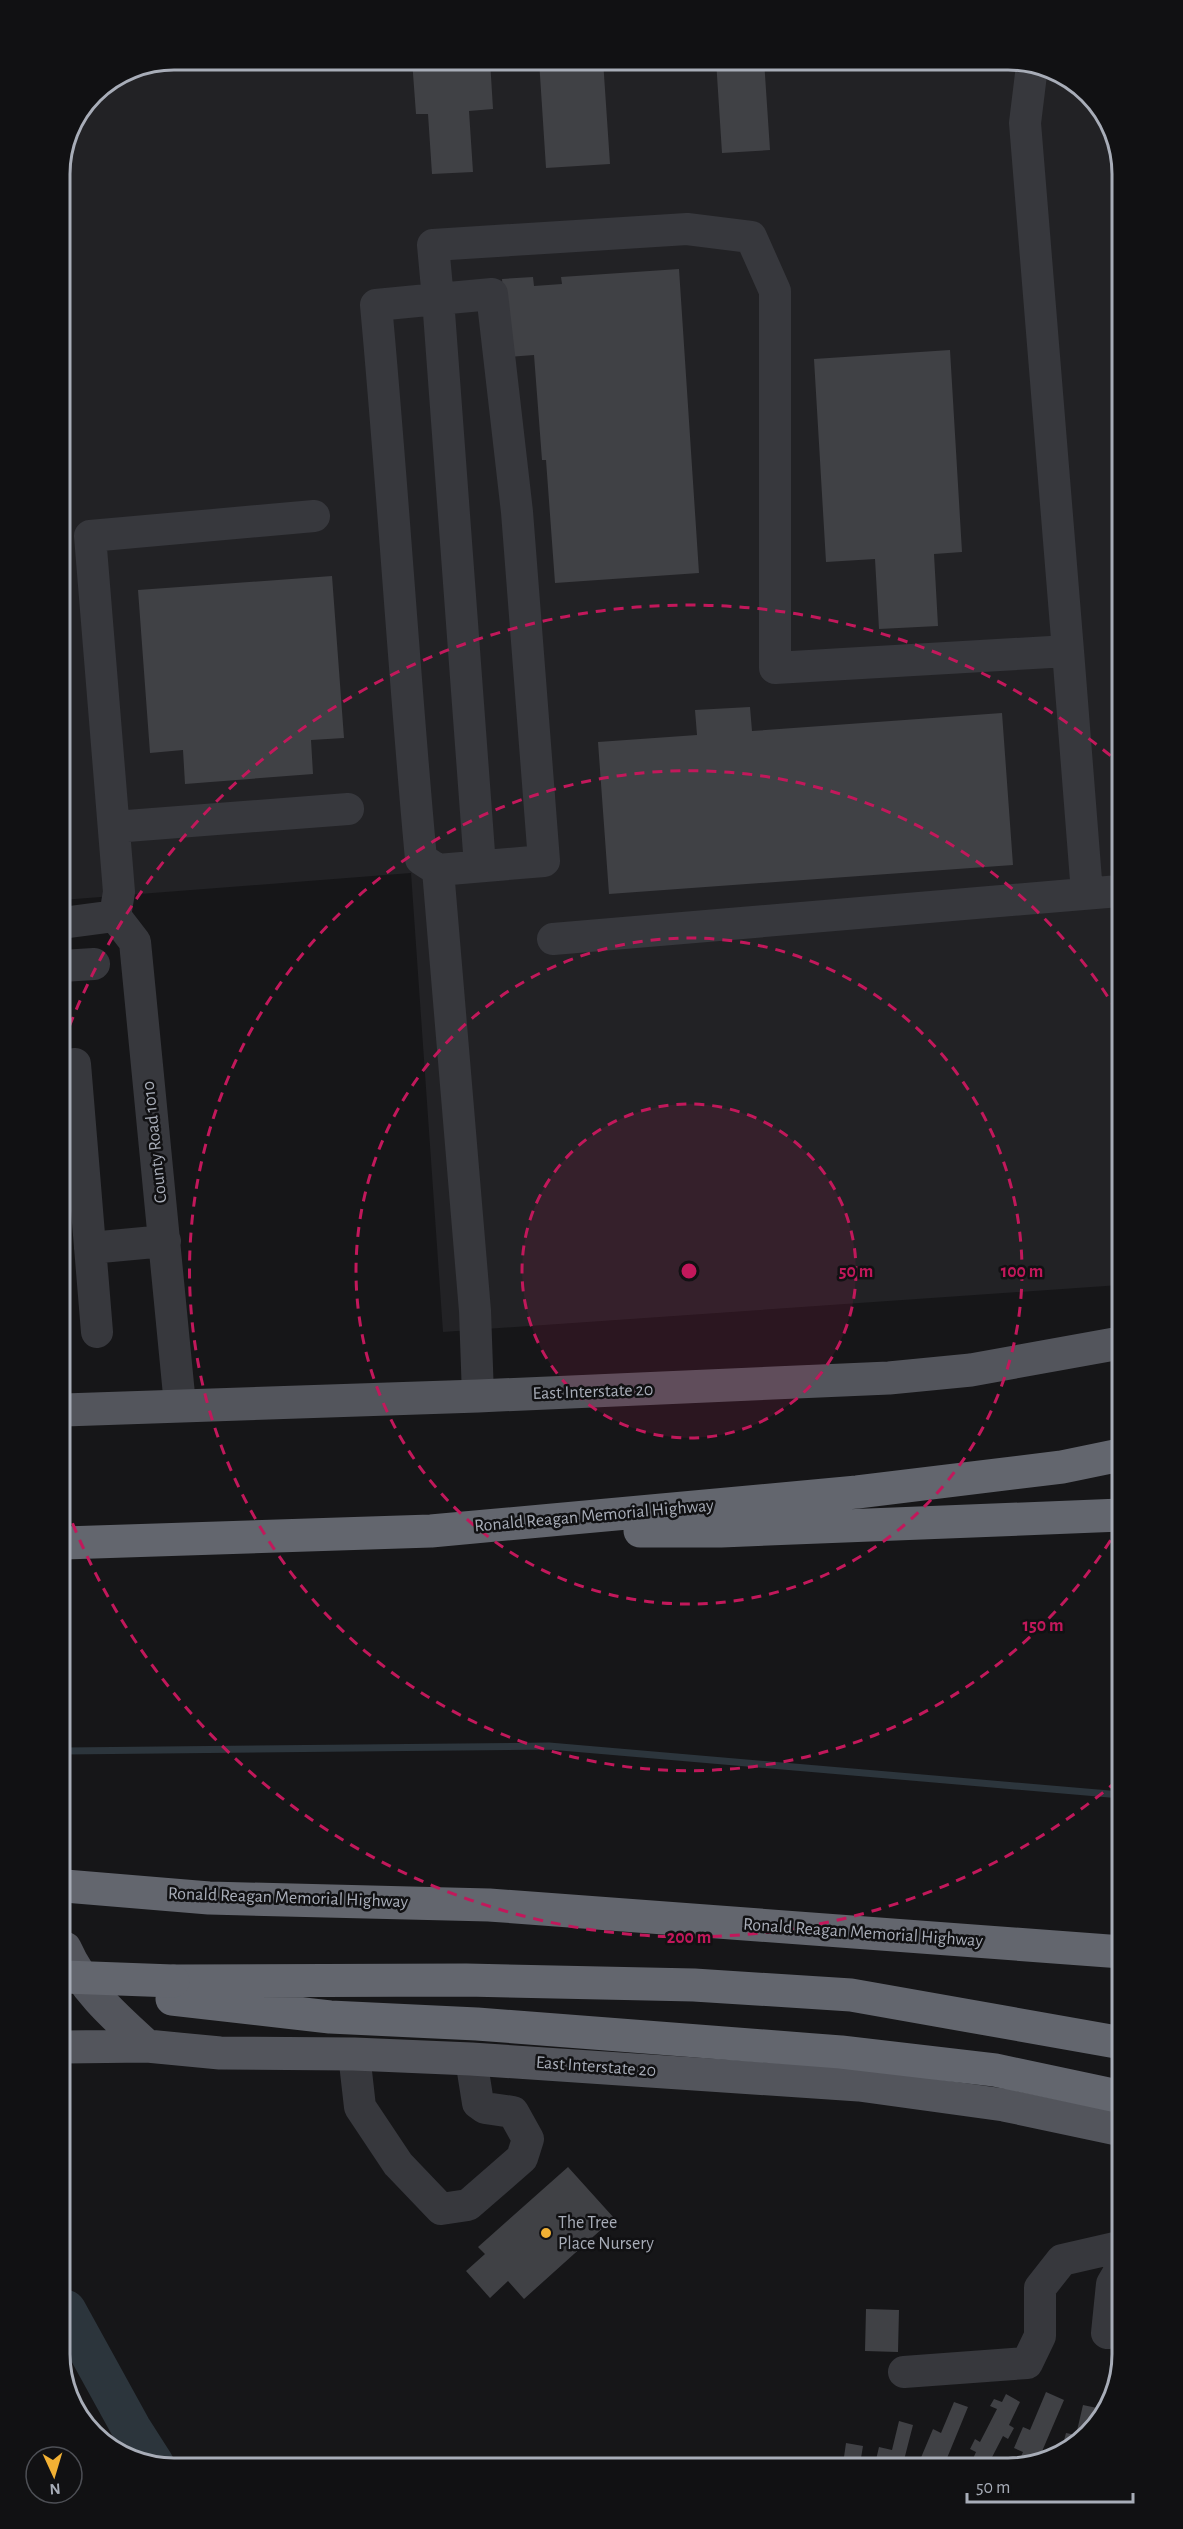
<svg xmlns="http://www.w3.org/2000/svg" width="1183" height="2529" font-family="'Alegreya Sans',sans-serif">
<rect width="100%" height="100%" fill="#161618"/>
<path fill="#222225" d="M175 60H1016L1078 84 1117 138 1120 1285 443 1332 411 873 62 900 60 168 94 93 131 69Z"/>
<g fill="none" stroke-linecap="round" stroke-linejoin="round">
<path stroke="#2c353c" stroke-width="7" d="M64 1751 549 1746 1121 1795"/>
<path stroke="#2c353c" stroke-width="40" d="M66 2310 131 2428 154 2464"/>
</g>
<path fill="#404145" d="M412 60H490L493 109 469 111 473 172 432 174 428 114H416Z
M539 60H603L610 164 546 168Z
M716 60H764L770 150 722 153Z
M1110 128 1117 138V202H1115Z
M679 269 699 573 555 583 546 460H542L534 355 507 357 502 279 533 277 534 286 562 284 561 277Z
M950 350 962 552 934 554 938 626 879 629 875 559 826 562 814 359Z
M332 576 344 738 311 740 313 774 185 784 183 750 150 753 138 590Z
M750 707 752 731 1002 713 1013 865 609 894 598 742 697 735 695 710Z
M568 2167 614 2218 524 2299 508 2281 490 2298 466 2271 485 2254 478 2247Z
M866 2309 899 2310 898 2352 865 2351Z
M1046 2392 1064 2400 1037 2463H1018L1023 2452 1014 2448 1023 2427 1030 2430Z
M1006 2394 1020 2402 1009 2425 1014 2428 1008 2439 1003 2436 989 2463H971L976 2452 970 2449 975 2439 980 2442 997 2409 990 2406 994 2399 1002 2402Z
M954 2402 968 2407 945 2463 929 2464 920 2460 933 2429 941 2433Z
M1083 2405 1097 2408 1091 2430 1061 2452 1066 2433 1076 2435Z
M899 2421 913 2425 903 2464H875L879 2447 892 2450Z
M846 2443 863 2446 860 2464H843Z"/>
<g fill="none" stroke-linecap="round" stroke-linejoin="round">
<path stroke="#37383d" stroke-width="32" d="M1032 66 1025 123 1068 651
M114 827 348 809
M480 866 438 299 492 294 517 512 544 861 438 870 421 859C404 675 393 489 376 305L438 299 433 245 687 229 751 237 775 291V668L1068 651 1087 893
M438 870 475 1311 478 1396
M115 916 119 892 90 536 314 516
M62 923 115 916 135 942 180 1405
M553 939 1119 891
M62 966 94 964
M75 1064 97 1332
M90 1248 165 1241
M354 2054 360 2107 398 2164 441 2209 468 2205 522 2158 528 2139 513 2112 485 2108 478 2103 471 2059
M1107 2333 1112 2284 1123 2265
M904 2372 1027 2363 1040 2336V2288L1062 2260 1123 2246"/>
<path stroke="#53555c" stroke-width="33" d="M64 1410 478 1396 889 1378 971 1370 1120 1343
M65 1948C83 1989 114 2016 147 2046
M65 2047 147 2046 220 2053 354 2054 471 2059 859 2085 1004 2105 1122 2130"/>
<path stroke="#63666e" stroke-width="33" d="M640 1531H721L1121 1515
M64 1543 431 1531 857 1492 1062 1467 1120 1455
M65 1886 209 1898 489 1905 1122 1952
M175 1981 466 1980 694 1985 851 1995 1122 2043
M172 1999 330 2017 477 2024 841 2052 995 2070 1122 2097"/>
<path stroke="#63666e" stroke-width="33" d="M65 1977 173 1981"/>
</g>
<circle cx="689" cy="1271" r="167" fill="#c2185b" fill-opacity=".12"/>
<g fill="none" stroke="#c2185b" stroke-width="3" stroke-dasharray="10 8">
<circle cx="689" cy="1271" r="167"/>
<circle cx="689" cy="1271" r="333"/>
<path d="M1120 1525A500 500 0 1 1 1118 1013"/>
<path d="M1117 1781A666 666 0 0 1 65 1504M63 1043A666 666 0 0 1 1117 761"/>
</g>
<circle fill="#f2b134" stroke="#111113" stroke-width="2" cx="546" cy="2233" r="6"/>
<g text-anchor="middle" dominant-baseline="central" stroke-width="5" stroke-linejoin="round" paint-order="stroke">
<g font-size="18" fill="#a8adb8" stroke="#111113">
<text transform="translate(155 1142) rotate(-96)">County Road 1010</text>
<text transform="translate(593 1392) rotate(-2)">East Interstate 20</text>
<text transform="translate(594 1516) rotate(-5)">Ronald Reagan Memorial Highway</text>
<text transform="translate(288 1898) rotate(2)">Ronald Reagan Memorial Highway</text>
<text transform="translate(863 1933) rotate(4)">Ronald Reagan Memorial Highway</text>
<text transform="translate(596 2067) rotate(4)">East Interstate 20</text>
</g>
<g font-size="18" fill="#a8adb8" stroke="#111113" text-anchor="start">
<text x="558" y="2223">The Tree<tspan x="558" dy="21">Place Nursery</tspan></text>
</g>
</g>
<path d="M0 0H1183V2529H0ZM174 70H1008A104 104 0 0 1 1112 174V2354A104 104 0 0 1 1008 2458H174A104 104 0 0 1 70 2354V174A104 104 0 0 1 174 70Z" fill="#111113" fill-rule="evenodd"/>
<path fill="none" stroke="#a8adb8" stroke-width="3" d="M174 70H1008A104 104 0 0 1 1112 174V2354A104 104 0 0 1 1008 2458H174A104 104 0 0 1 70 2354V174A104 104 0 0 1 174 70Z"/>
<circle cx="689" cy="1271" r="9" fill="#c2185b" stroke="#111113" stroke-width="3"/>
<g font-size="18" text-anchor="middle" font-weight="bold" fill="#c2185b" stroke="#111113" stroke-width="5" stroke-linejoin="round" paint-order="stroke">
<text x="856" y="1277">50 m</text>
<text x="1022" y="1277">100 m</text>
<text x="1043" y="1631">150 m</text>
<text x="689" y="1943">200 m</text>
</g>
<g transform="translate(54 2475) rotate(176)"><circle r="28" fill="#111113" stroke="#4d4f55" stroke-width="1.5"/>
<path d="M0-4.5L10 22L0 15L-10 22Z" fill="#f2b134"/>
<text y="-9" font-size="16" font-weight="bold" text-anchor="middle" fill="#a8adb8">N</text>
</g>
<path d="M967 2493v9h166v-9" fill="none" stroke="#a8adb8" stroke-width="3"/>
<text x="976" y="2493" font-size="18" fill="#a8adb8" stroke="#111113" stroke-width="4.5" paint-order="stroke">50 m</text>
</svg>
